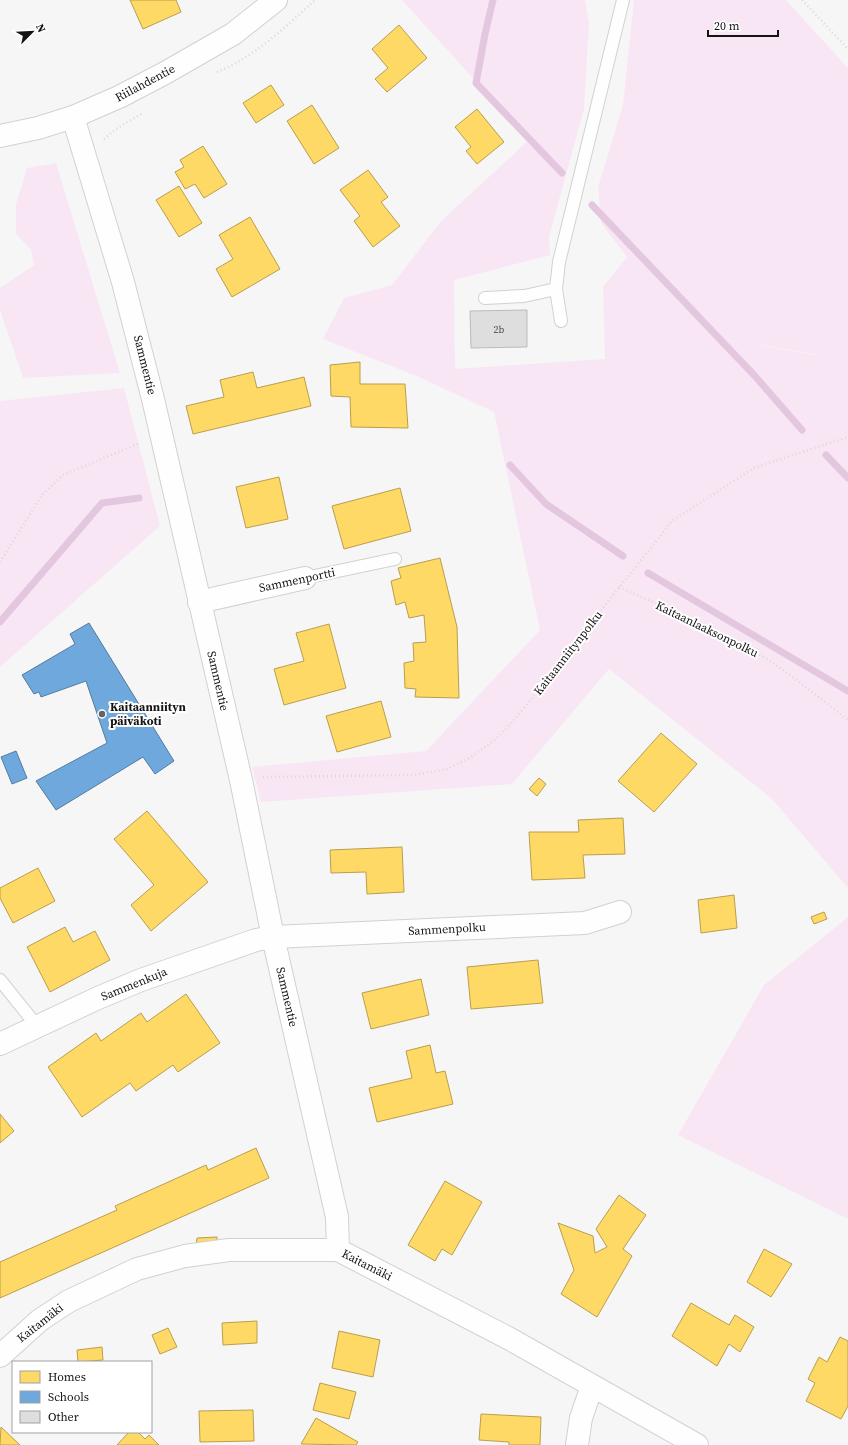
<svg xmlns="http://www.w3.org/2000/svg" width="848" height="1445" font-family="'Source Serif 4',serif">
<rect width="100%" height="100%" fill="#f7f6f7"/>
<path fill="#f9e6f5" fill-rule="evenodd" d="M402 0H585L589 23 584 109 549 237 550 255 454 280 455 369 605 359 603 287 627 257 601 223 598 187 623 105 634 0H786L848 68V888L771 798 609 669 512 784 261 802 252 767 426 751 540 630 494 412 419 377 323 339 344 298 392 285 441 221 529 140ZM729 340 815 354 816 355Z
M56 163 120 373 23 378 0 310V288L34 265 31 249 16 234V204L27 168Z
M124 388 160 526 0 667V401Z
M848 917V1219L678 1135 764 985Z"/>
<path fill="#ffd966" stroke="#b99e4d" d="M130 0H176L181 12 143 29Z
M399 25 427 58 387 92 375 79 388 68 372 49Z
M271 85 284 105 256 123 243 103Z
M312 105 339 148 314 164 287 121Z
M477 109 504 142 477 164 466 151 471 147 455 127Z
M203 146 227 184 204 198 195 184 185 189 175 172 184 167 180 160Z
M368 170 388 197 381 202 400 226 373 247 354 221 360 216 340 190Z
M179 186 202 223 179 237 156 200Z
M250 217 280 269 232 297 216 269 233 259 219 235Z
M360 362V384H405L408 428 351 427 350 397 331 396 330 365Z
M253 372 257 388 304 377 311 406 193 434 186 406 224 397 220 380Z
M279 477 288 519 246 528 236 487Z
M400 488 411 531 344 549 332 506Z
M440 558 457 627 459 698 415 697 416 689 405 688 404 663 414 661 413 643 426 642 424 615 409 618 405 602 396 605 391 581 401 578 398 568Z
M329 624 346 688 284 705 274 669 304 661 296 633Z
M381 701 391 737 337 752 326 716Z
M661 733 697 764 654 812 618 781Z
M539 778 546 784 537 796 529 789Z
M147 811 208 882 151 931 131 905 154 885 114 839Z
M623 818 625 854 583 855 585 878 532 880 529 832H579L578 820Z
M402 847 404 892 367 894 366 872 331 873 330 850Z
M38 868 55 901 13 923 0 898V888Z
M734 895 737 928 701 933 698 900Z
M824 912 827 919 814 924 811 917Z
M65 927 73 942 95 931 110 960 50 992 27 947Z
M538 960 543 1003 471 1009 467 967Z
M421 979 429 1015 371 1029 362 993Z
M186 994 220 1043 178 1072 173 1065 136 1091 130 1083 82 1117 48 1067 96 1033 101 1041 141 1013 147 1022Z
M430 1045 436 1073 445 1071 453 1104 377 1122 369 1088 412 1078 406 1051Z
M0 1114 14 1131 0 1143Z
M256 1148 269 1178 0 1298V1262L117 1210 115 1206 206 1165 208 1170Z
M445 1181 482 1202 452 1255 442 1249 435 1261 408 1245Z
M619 1195 646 1215 623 1249 632 1256 597 1317 561 1294 574 1270 558 1223 593 1236 595 1253 607 1247 596 1229Z
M217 1237V1247H196L197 1238Z
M764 1249 792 1264 771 1297 747 1282Z
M691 1303 729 1325 735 1315 754 1327 740 1352 729 1344 717 1366 672 1336Z
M257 1321V1343L223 1345 222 1323Z
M168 1328 177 1347 160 1354 152 1335Z
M339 1331 380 1340 373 1377 332 1368Z
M840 1337 848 1341V1406L841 1419 806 1401 815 1383 808 1379 819 1357 827 1362Z
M102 1347 103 1360 78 1362 77 1350Z
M320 1383 356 1392 349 1419 313 1410Z
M253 1410 254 1441 200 1442 199 1411Z
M481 1414 541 1417 540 1445H509V1442L479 1440Z
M316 1418 358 1442 356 1445 301 1444Z
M1 1427 20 1445H0Z
M129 1432H138L145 1439 149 1435 159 1445H117Z"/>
<path fill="#6fa8dc" stroke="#547ca0" d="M89 623 174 761 155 774 143 757 56 810 36 781 107 743 86 681 41 697 39 692 34 694 22 675 75 644 70 634Z
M16 751 27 778 12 784 1 757Z"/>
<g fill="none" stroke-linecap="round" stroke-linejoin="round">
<path stroke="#e3c7de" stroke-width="7" d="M493 0 485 34 476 83 562 173
M592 205 754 375 802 430
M826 455 848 478
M510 465 546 504 623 556
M648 573 848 691
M0 622 102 503 139 498"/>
</g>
<path fill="#dfdedf" stroke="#bbb" d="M527 310V347L471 348 470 311Z"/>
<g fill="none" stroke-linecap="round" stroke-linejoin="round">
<defs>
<path id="service" d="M485 298 524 296 556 289
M561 321 556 289 559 262 623 0
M305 578 395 559
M0 980 37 1026"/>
<path id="minor" d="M73 117 123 282 153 399 241 780 273 937 337 1217 338 1250
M199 602 305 578
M0 1044 98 998 141 980 256 940 273 937 585 923 620 912
M0 1356 40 1320 69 1301 137 1269 185 1256 229 1250H338L510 1339 697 1445
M577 1445 581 1418 592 1386"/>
<path id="tertiary" d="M0 136 38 128 73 117 119 97 165 73 233 34 276 0"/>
</defs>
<use href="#service" stroke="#d2d1d2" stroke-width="14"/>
<use href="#minor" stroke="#d2d1d2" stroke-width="24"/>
<use href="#tertiary" stroke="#d2d1d2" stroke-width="24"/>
<path stroke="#dad9d9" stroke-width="2.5" stroke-dasharray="1 3" stroke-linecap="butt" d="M802 0 848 49
M217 72C255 57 285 27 315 0
M104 139 116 129 143 113
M0 562 42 495 63 475 140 443
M619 587C664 607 710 626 752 650 786 670 817 696 848 720
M263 777 413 775 448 769 471 757 496 739 516 718 672 521 754 468 848 437"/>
<use href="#service" stroke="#fefefe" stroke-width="12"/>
<use href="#minor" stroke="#fefefe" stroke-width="22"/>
<use href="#tertiary" stroke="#fefefe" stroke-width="22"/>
</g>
<circle fill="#646363" stroke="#fff" stroke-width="1.5" cx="102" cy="714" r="4"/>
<g text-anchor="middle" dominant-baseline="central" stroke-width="4" stroke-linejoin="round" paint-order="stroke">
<g font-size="10" fill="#484848">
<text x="499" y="329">2b</text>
</g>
<g font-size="12" fill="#151414" stroke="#fff">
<text transform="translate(145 83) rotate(-28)">Riilahdentie</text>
<text transform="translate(145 365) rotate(76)">Sammentie</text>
<text transform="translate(297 580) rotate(-12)">Sammenportti</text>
<text transform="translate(707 629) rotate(26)">Kaitaanlaaksonpolku</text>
<text transform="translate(568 653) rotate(-52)">Kaitaanniitynpolku</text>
<text transform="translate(218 681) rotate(77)">Sammentie</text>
<text transform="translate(447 929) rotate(-3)">Sammenpolku</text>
<text transform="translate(134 984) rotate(-22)">Sammenkuja</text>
<text transform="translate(287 997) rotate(77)">Sammentie</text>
<text transform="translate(367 1265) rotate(27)">Kaitamäki</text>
<text transform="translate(40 1323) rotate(-38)">Kaitamäki</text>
</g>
<g font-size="12" font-weight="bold" fill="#151414" stroke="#fff" text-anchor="start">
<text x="110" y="707">Kaitaanniityn<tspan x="110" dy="14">päiväkoti</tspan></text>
</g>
</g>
<rect x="12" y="1361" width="140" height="72" fill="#ffffff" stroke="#a1a1a1"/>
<rect x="20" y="1371" width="20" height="12" fill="#ffd966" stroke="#a1a1a1"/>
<text x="48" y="1381" font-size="12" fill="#151414">Homes</text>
<rect x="20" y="1391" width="20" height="12" fill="#6fa8dc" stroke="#a1a1a1"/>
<text x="48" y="1401" font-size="12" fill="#151414">Schools</text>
<rect x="20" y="1411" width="20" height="12" fill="#dfdedf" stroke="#a1a1a1"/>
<text x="48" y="1421" font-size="12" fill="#151414">Other</text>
<g transform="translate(32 32) rotate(66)" stroke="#ffffff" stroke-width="3" paint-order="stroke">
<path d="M0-3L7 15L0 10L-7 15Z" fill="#151414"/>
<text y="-6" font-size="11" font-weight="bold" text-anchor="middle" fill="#151414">N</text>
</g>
<path d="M708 30v6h70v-6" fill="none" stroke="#151414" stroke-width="2"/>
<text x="714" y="30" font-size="12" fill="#151414" stroke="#ffffff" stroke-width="3" paint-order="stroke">20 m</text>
</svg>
